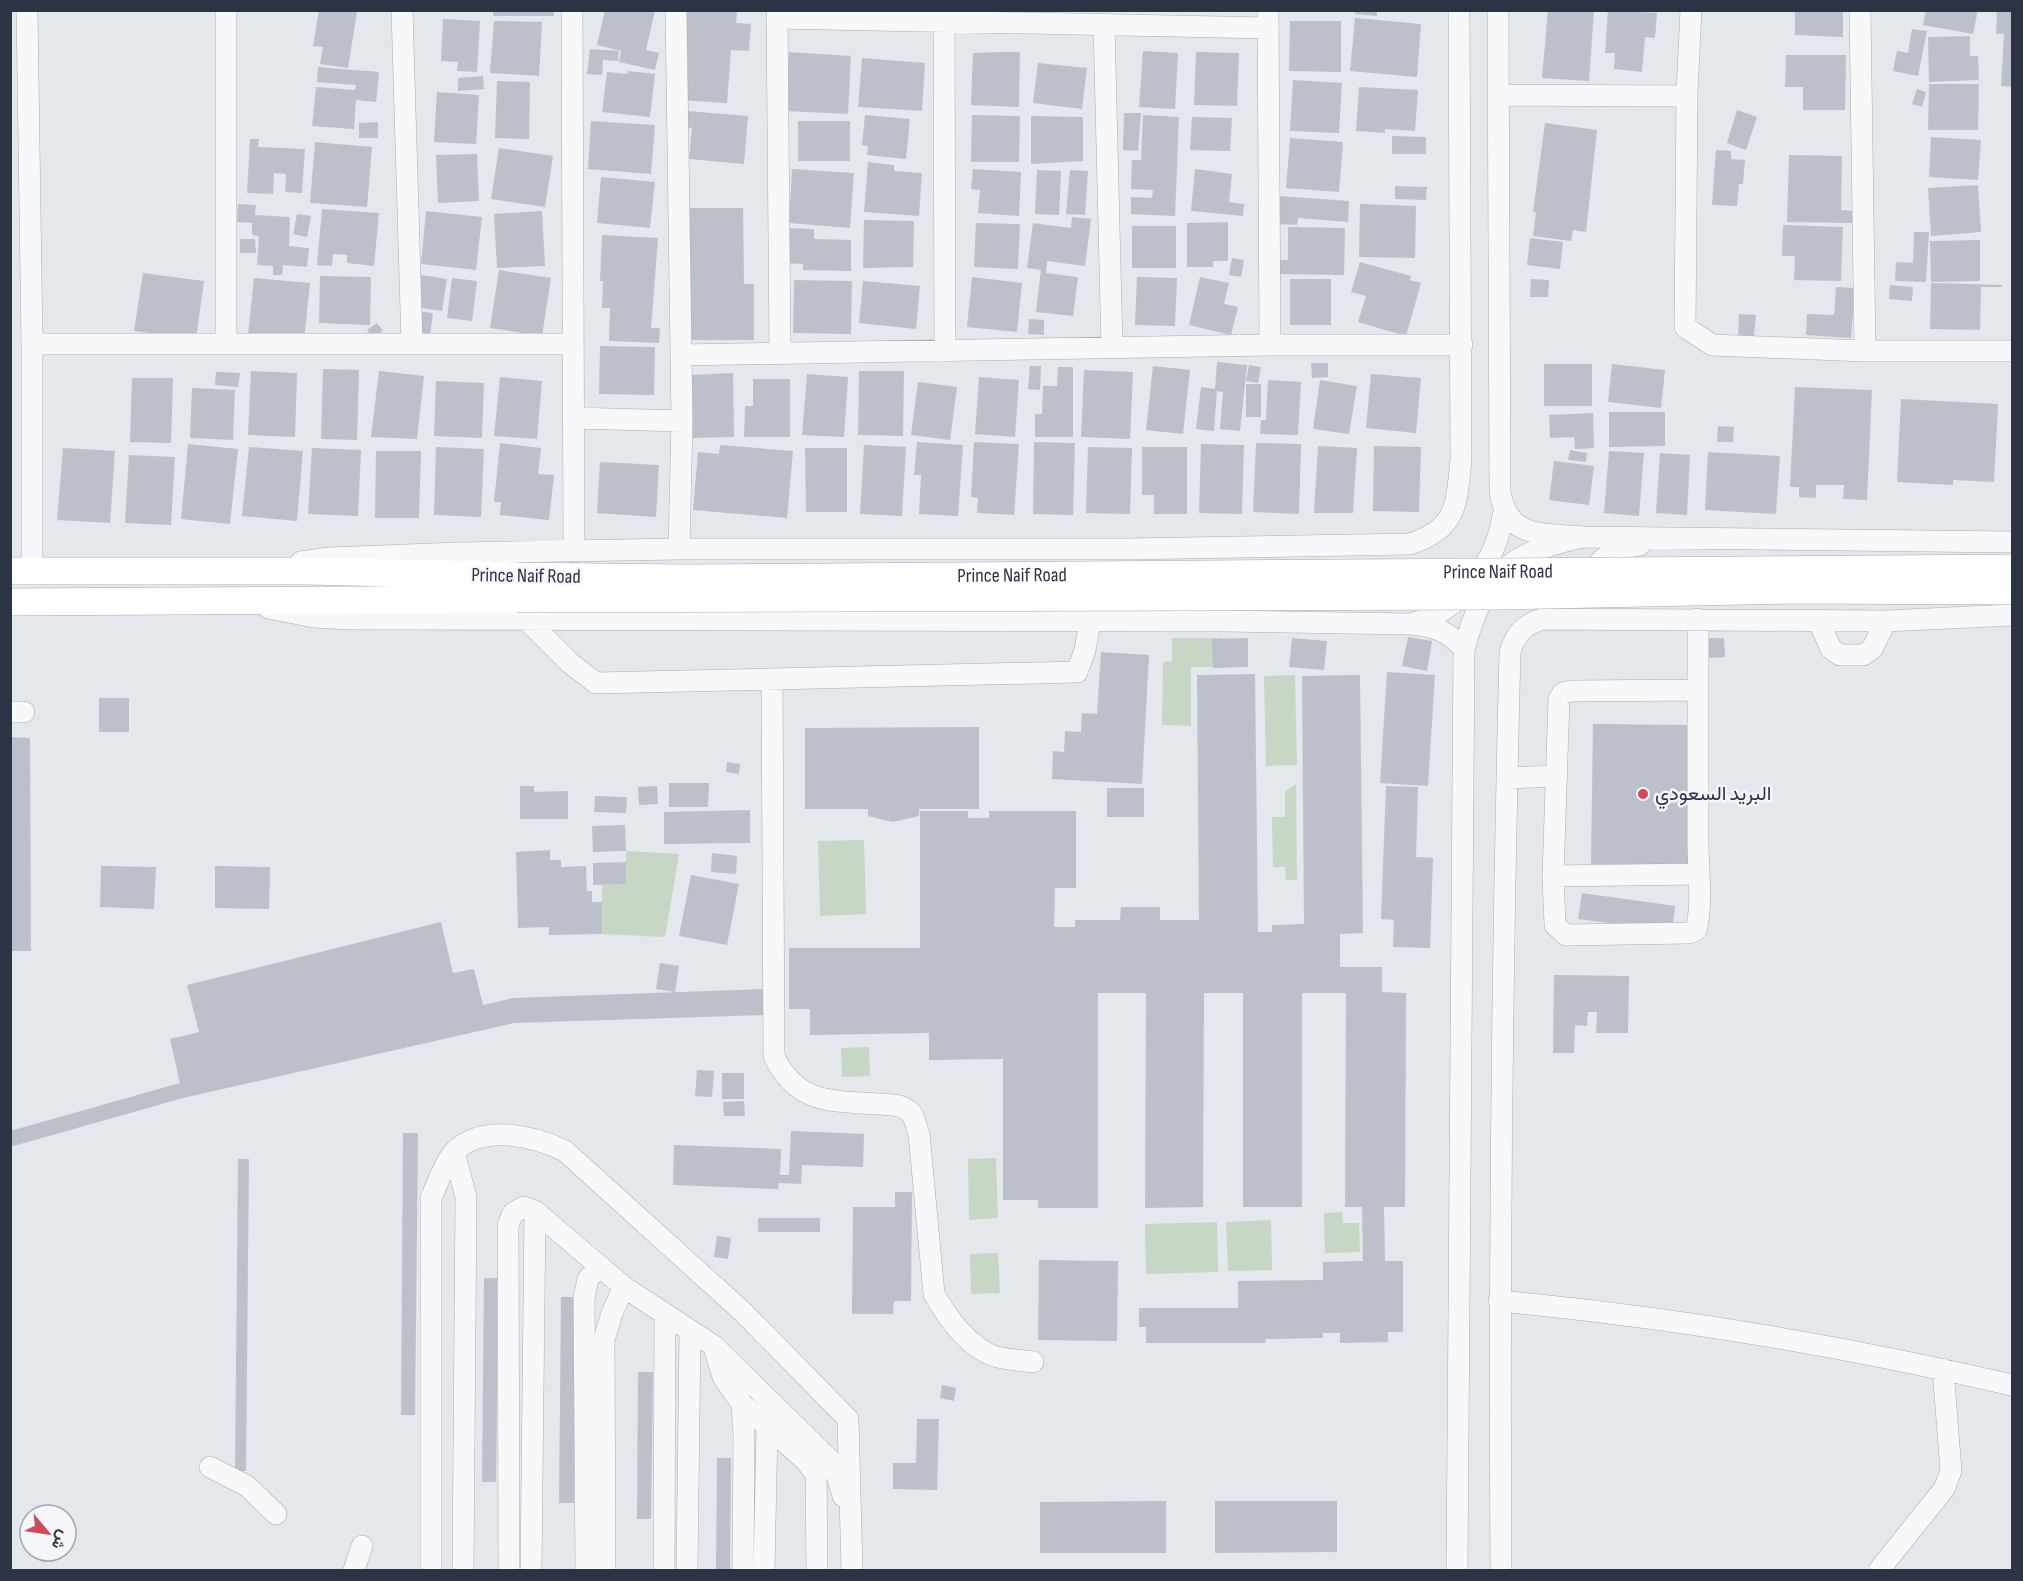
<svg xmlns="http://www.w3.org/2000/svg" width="2023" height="1581" font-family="'Sofia Sans Condensed',Vazirmatn,sans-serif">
<rect width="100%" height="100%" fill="#e4e7ec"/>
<path fill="#c8d6c5" d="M1172 638H1221V667H1191V726L1162 725 1163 662 1172 661Z
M1295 675 1297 765 1266 766 1264 676Z
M1296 784 1297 880H1286L1285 867H1273L1272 817H1285V792Z
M864 840 866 914 820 916 818 841Z
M626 851 679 854 665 937 602 934V885L626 884Z
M869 1047 870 1076 842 1077 841 1048Z
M996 1158 998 1218 969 1220 968 1159Z
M1342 1212 1343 1223H1359L1360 1252 1325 1253 1324 1213Z
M1271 1220 1272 1270 1228 1271 1226 1222Z
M1217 1222 1218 1272 1146 1274 1145 1224Z
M998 1253 1000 1293 971 1294 970 1254Z"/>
<path fill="#bbc0ca" d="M319 10 357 12 348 68 320 64 323 47 313 46Z
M493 10H554V16H493Z
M605 10H655L646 50 659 53 655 70 619 62 621 51 597 45Z
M685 10H737L736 23 751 24 749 51 731 50 727 103 679 100Z
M1356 10H1377V16L1355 14Z
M1548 10H1594L1589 81 1542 78Z
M1608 10 1657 13 1655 38 1645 37 1642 72 1614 69 1615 53H1605Z
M1795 10H1843V37L1795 35Z
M1926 10H1978L1973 34 1923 25Z
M1997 10H2012V87L2001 86 2004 34H1996Z
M1355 18 1421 24 1417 77 1350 71Z
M443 19 480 21 477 72 457 71 458 62 441 61Z
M494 21 542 22 539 76 490 73Z
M1290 21H1341V72L1289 71Z
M1912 29 1927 31 1918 76 1893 71 1897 51 1908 53Z
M1970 36V56H1978L1979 80 1929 82 1928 37Z
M590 49 619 51 618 61 603 60 602 75 587 74Z
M1143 51 1178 53 1175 109 1139 107Z
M789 52 851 56 848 114 786 111Z
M1002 52H1020L1019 107 971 105 973 53Z
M1196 52 1239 53 1237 106 1194 105Z
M1786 55H1846L1845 110H1803V87H1785Z
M862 58 925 63 922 111 858 107Z
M1038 63 1087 68 1082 109 1033 103Z
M318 67 379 72 376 102 356 100 354 129 312 126 316 87 355 90 356 85 317 82Z
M628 71 655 74 650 117 602 112 607 72 627 74Z
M483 76 484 89 458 91V78Z
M1293 80 1342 83 1339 133 1290 131Z
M497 81 530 82 529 139 495 138Z
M1929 84H1979L1978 130H1928Z
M1359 87 1418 90 1415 131 1385 129V133L1356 131Z
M1917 89 1926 92 1922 107 1912 104Z
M437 92 479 95 476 144 434 142Z
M1737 110 1757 117 1746 150 1727 143Z
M686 111 748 116 744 164 689 159 692 128H684Z
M1124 113H1141L1138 151 1123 150Z
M865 115 910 119 906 159 867 155 868 146 862 145Z
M972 115 1020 116 1019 162H971Z
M1143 115 1179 117 1175 216 1131 214V197L1152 198 1153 190 1131 189 1132 160H1141Z
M1031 116 1083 117V161L1031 164Z
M1192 117 1232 118 1230 151 1190 150Z
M591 121 655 125 651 174 588 169Z
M798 121H850V161H798Z
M378 122V138H359V123Z
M1545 123 1597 130 1586 232 1573 230 1571 241 1533 236 1536 212H1533Z
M1392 136 1426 137V154H1392Z
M1931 137 1981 140 1978 180 1929 177Z
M1290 138 1343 142 1339 192 1286 188Z
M250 139H259L258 147 305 149 302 193 285 192 286 174 274 173 273 194 247 193Z
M315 142 372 147 367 207 310 203Z
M499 148 553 156 545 207 491 199Z
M1716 150 1731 151V159L1745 160 1743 184H1739L1737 206 1712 205Z
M477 154 479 201 438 203 436 155Z
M1789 155 1842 156 1841 210 1853 211 1852 223 1787 222Z
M868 162 894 165V171L922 173 919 216 864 212Z
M792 169 854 173 850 228 789 223Z
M973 169 1021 172 1019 216 978 213 980 190 971 189Z
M1195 169 1232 174 1229 202 1244 204 1243 216 1191 211Z
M1037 170 1061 171 1059 215 1035 214Z
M1070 170 1088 171 1085 215 1066 214Z
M601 177 655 182 650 228 597 223Z
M1978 185 1981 232 1931 236 1928 188Z
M1395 186 1427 187 1426 200 1395 199Z
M1279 196 1349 201 1348 222 1298 218 1297 225 1277 224Z
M238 204 256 205 255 215 290 217 289 246 309 248 307 267 283 265 282 275H273V266L257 265 259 236 252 235V223L237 222Z
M1360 204 1416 206 1415 258 1359 257Z
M685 208H743L744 284H754V340H684Z
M322 209 379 213 374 266 347 263V255L333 254 332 266 317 265Z
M426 211 482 217 476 270 421 264Z
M542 211 545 266 497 268 494 214Z
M297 214 311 216 307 237 293 234Z
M1072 217 1091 219 1085 266 1047 261 1046 273 1078 277 1073 316 1036 312 1041 270 1027 268 1033 223 1071 228Z
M864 220 914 221 913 267 863 268Z
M1228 222V261H1213V267H1187V223Z
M976 223 1020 224 1018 269 974 267Z
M1783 225 1843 227 1841 281 1794 280 1795 256H1782Z
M1132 226H1176V268H1132Z
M1288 227 1345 228 1344 275 1276 274V260H1288Z
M785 228 814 229V239L851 240V271L803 270V264L784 263Z
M1914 232H1929L1926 282 1895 281 1896 262 1913 263Z
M602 235 658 238 651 328H660L659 343 609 341 610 308H602L603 281H600Z
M1530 238 1563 242 1560 269 1527 265Z
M240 239H255L256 253H240Z
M1980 240V281L1931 282 1930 241Z
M1232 258 1244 260 1241 277 1229 275Z
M1360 262 1411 276 1410 280 1421 283 1406 336 1358 322 1366 296 1351 292Z
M499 270 551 278 542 336 490 328Z
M143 273 204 281 196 339 134 331Z
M421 275 447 279 442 311 415 307Z
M320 276 371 277 370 325 319 323Z
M972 277 1022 283 1017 332 967 327Z
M1137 277 1177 278 1175 326 1135 325Z
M1200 277 1229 283 1224 304 1238 307 1231 335 1189 325Z
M254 278 310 283 304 341 248 335Z
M452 278 477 281 472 321 447 318Z
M1290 279H1331V325H1290Z
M1531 279 1549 280 1548 297H1530Z
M794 280 852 281 851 334 793 333Z
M863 281 920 286 916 329 859 323Z
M1931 283 2002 285V287H1981L1980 330 1930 329Z
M1890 285 1913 287 1912 301 1889 299Z
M1836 287 1855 288 1851 338 1806 335 1807 314 1834 315Z
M416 311 433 313 430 335 412 333Z
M1739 314 1756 315 1754 336 1738 335Z
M1029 319 1044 320V335L1028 334Z
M377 323 383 331 372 338 367 330Z
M600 346 655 347 654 395 599 394Z
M1217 362 1247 365 1240 431 1220 429 1223 392 1217 391 1214 431 1196 429 1201 387 1215 389Z
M1311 363H1328V377L1312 378Z
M1544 364H1592V406H1544Z
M1612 364 1665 370 1661 408 1608 402Z
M1249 365 1261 367 1258 383 1246 381Z
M1030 366H1041L1040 390 1028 389Z
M1153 366 1190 370 1183 434 1146 430Z
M1058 367H1073V437H1035V414H1042L1043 386H1057Z
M323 369 359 370 357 440 321 439Z
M1084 370 1133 372 1130 439 1081 437Z
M251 371 297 373 295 437 248 435Z
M379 371 424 376 417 439 371 437Z
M859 371H904L903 436 858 435Z
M216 372 240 373 238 387 215 385Z
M733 373 734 437 693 438 692 375Z
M807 374 848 377 844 437 802 435Z
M1371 374 1421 378 1416 433 1366 428Z
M500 377 542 381 537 439 494 436Z
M979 377 1019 380 1015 437 975 434Z
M132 378H173L171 443 130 442Z
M753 379H790V437H744L745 406H753Z
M1268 380 1301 382 1298 435 1260 434 1261 420H1266Z
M1320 380 1357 386 1349 434 1313 429Z
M436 381 484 383 482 438 434 436Z
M918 382 957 387 950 440 911 435Z
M1246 384H1261V417H1246Z
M1795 387 1872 390 1867 500 1843 499 1844 485H1816V498L1799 497V487H1790Z
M192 388 235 390 233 440 190 438Z
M1901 399 1998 404 1994 482 1953 480V485L1897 482Z
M1609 412H1665V446L1609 447Z
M1593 413 1594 448 1575 449 1574 437 1550 438 1549 415Z
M1718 426 1734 427 1733 442H1717Z
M917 442 963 445 958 516 919 514 921 475H914Z
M974 442 1019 444 1014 515 977 513 978 498 971 497Z
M1034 442 1075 443 1073 515 1033 514Z
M500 443 541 448 538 474 554 475 549 520 500 515 501 502H494Z
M1256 443 1301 444 1299 514 1253 512Z
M188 444 238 449 230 524 181 519Z
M1201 444 1244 445 1242 514 1199 513Z
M720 445 793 451 787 518 693 510 698 452 719 454Z
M864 445 906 447 902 516 860 514Z
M1318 446 1357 448 1353 513H1314Z
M1374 446 1421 447 1419 512 1373 511Z
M249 447 303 451 297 521 242 516Z
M436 447 484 449 481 517 434 515Z
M1088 447 1132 448 1130 514 1086 513Z
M1142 447H1187V514H1154V495H1142Z
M63 448 115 451 110 523 57 520Z
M312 448 361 450 358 516 308 514Z
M805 448H847V512H806Z
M1570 450 1587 453 1586 462 1568 460Z
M376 451H421L419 518H375Z
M1609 451 1644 453 1639 516 1604 513Z
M1708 452 1780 456 1776 514 1705 510Z
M1660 453 1690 455 1687 515 1656 513Z
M129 455 175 457 171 525 125 523Z
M1554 461 1594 466 1589 505 1549 500Z
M600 462 659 465 656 517 597 513Z
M1408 637 1432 641 1427 671 1402 666Z
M1248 638V667L1213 668 1212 639Z
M1292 638 1327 641 1324 670 1289 667Z
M1707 638H1724L1725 657 1707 658Z
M1101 652 1149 655 1142 784 1052 779 1053 751 1064 752 1065 731 1081 732 1082 713 1097 714Z
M1387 672 1435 675 1428 786 1380 783Z
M1255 674 1258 932H1272V925L1304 924 1302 676 1360 675 1363 933 1340 934V967H1382V992L1406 993 1405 1207H1384L1385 1261H1403V1332H1388V1342L1340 1343V1333H1323V1338L1266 1339 1265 1343H1146V1327H1139V1308H1238V1281L1323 1280V1262L1363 1261 1362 1207H1345L1346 993H1302V1207H1243V993H1204L1203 1207 1145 1208 1146 993H1098V1208H1038V1200H1003V1059L929 1060V1033L810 1035V1009H789V948H920V811H968V818H989V811H1076V888H1055L1054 927H1075V920H1120L1121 907H1160V920H1199L1197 675Z
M99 698H129V732H99Z
M1593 724 1695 725 1693 864H1591Z
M979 727V809H919V816L893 822 868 816V809H805V728Z
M10 737 30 738 31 951H10Z
M727 762 740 764 739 774 726 772Z
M669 783H709L708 807H669Z
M520 786H534V792L568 791V819H520Z
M657 786 658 804 639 805 638 787Z
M1386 786 1418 787 1416 857 1433 858 1430 948 1393 947 1394 920 1381 919Z
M1107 788H1144V817H1107Z
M595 796 627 797 626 813 594 812Z
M750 810V843L664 844V812Z
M625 825 626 851 593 852 592 826Z
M550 850V860H561V867L586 866 587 891H592V902H602V934L549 935V927L518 928 516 852Z
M712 853 737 856 736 874 711 872Z
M626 862V884L593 885V863Z
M101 866 156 867 154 909 100 907Z
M215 866 270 867 269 909 215 908Z
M691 875 739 884 727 945 679 936Z
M1582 893 1675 906 1672 931 1578 919Z
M441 922 453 973 474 969 483 1005 514 998 765 989 766 1015 514 1023 183 1098 10 1147V1131L180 1083 170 1039 199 1032 187 985Z
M660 963 679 966 675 992 656 989Z
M1554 975 1629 976 1628 1033H1596L1597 1012H1588L1587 1026 1575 1025 1574 1053H1553Z
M697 1070 714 1071 712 1097 695 1096Z
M722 1073H744V1099H722Z
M744 1101 745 1116H724L723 1102Z
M791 1131 864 1134 863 1167 802 1165 801 1184 779 1183 778 1189 673 1185 674 1145 781 1149 780 1175H789Z
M403 1133H418L415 1415H401Z
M238 1159H249L246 1471H235Z
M895 1192H912L911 1301H894L893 1314H852L853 1207H895Z
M758 1218H820V1232H758Z
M717 1236 731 1238 728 1259 714 1257Z
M1039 1260 1118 1261 1117 1341 1038 1340Z
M484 1278H498L496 1482H482Z
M561 1297H576L574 1503H559Z
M638 1372H653L651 1519H637Z
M942 1385 956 1388 954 1401 940 1398Z
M917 1419H939L937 1490 893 1489V1463H916Z
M717 1458H731L730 1570H716Z
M1166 1501V1553H1040V1502Z
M1215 1501H1337V1552L1215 1553Z"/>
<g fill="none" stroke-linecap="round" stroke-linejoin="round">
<defs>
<path id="minor" d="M27 10 32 344V571
M226 10V344
M402 10 412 344
M572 10 574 552
M676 10 682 421 679 549
M777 10 780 353
M1268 10 1270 345
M1498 10 1500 491C1507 540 1544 533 1583 537L2012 542
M1691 10 1687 92 1685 327 1712 345 1865 351H2012
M1860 10 1865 351
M777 18 1268 28
M944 21 945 351
M1104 24 1112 348
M1499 95 1687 96
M32 344H573
M681 355 1270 345H1462
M575 418 682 421
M301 562 329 558 458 553 679 549H1126L1410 544C1458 528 1456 505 1461 460L1459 10
M1593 583C1593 556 1617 549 1640 545
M268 608 314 617 349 619 1224 621 1410 624C1434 626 1448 631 1464 649
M526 619 570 663 596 683 1077 672 1085 650 1090 622
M1698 619C1698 694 1698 768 1698 843 1698 870 1703 904 1696 930L1689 933 1566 935 1555 925 1553 876 1559 699 1563 693 1572 691 1698 690
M1818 620 1831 649 1840 655H1863L1872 649 1886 621
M1414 623C1465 608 1496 562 1504 511
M772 679 774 1056C796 1105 834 1101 880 1104 891 1105 902 1104 910 1112 915 1117 916 1127 919 1134L934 1294C947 1317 966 1344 991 1355 1003 1360 1020 1360 1033 1362
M10 712H24
M1507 778 1557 776
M1553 876 1698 874
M454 1152 466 1197 463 1570
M1499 1301C1672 1317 1844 1346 2012 1385
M714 1347 723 1377 742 1404 806 1461 816 1475 817 1570
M742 1404 744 1434 743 1570
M210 1467 247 1486 276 1514
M354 1570 362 1546
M431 1570V1198C437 1185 444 1163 454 1152 483 1123 534 1136 565 1151L744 1313 848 1419 852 1570
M509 1570 508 1225 513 1213 524 1207 535 1211 624 1287 714 1346 833 1463 843 1496
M531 1570 535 1211
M586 1570 584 1298 588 1279 600 1266
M605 1570 604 1340 612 1313 624 1287
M664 1570 665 1316
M687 1570 690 1332
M764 1570 767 1427
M1457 1570 1464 649C1486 572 1506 554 1583 537
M1501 1570C1499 1264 1502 958 1510 652 1516 634 1523 625 1542 619L1886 621 2012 615
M1879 1570 1944 1489 1951 1471 1943 1369"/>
<path id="major" d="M10 571H307L517 576
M10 602 517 599"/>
</defs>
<use href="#minor" stroke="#a9adb7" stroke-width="22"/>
<use href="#major" stroke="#a3aab8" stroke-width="28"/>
<use href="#minor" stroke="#f7f8fa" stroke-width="21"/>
<use href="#major" stroke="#fff" stroke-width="27"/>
<defs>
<g id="major-bridge">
<path id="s1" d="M517 576 685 578 2012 568"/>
<path d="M517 599 1501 596 1789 590 2012 591"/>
</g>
</defs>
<use href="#major-bridge" stroke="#a3aab8" stroke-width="28" stroke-linecap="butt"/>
<use href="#major-bridge" stroke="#fff" stroke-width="27"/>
</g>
<circle fill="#d04959" stroke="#f4f6f9" stroke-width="2" cx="1643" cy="794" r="6"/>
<g text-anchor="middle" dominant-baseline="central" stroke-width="5" stroke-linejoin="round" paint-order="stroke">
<g font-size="20" fill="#2b3345" stroke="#f4f6f9">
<text stroke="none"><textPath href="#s1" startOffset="981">Prince Naif Road</textPath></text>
<text transform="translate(526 576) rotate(1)">Prince Naif Road</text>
<text stroke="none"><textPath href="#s1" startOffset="495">Prince Naif Road</textPath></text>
</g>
<g font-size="20" fill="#2b3345" stroke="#f4f6f9" text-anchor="start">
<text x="1655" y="794">البريد السعودي</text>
</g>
</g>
<rect width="2023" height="1581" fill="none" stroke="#2b3345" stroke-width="24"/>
<g transform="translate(48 1533) rotate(119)"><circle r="28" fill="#f4f6f9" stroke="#a4a8b1" stroke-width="1.5"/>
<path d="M0-4.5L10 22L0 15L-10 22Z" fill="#d04959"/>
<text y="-9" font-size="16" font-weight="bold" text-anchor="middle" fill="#2b3345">ش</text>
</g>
</svg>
